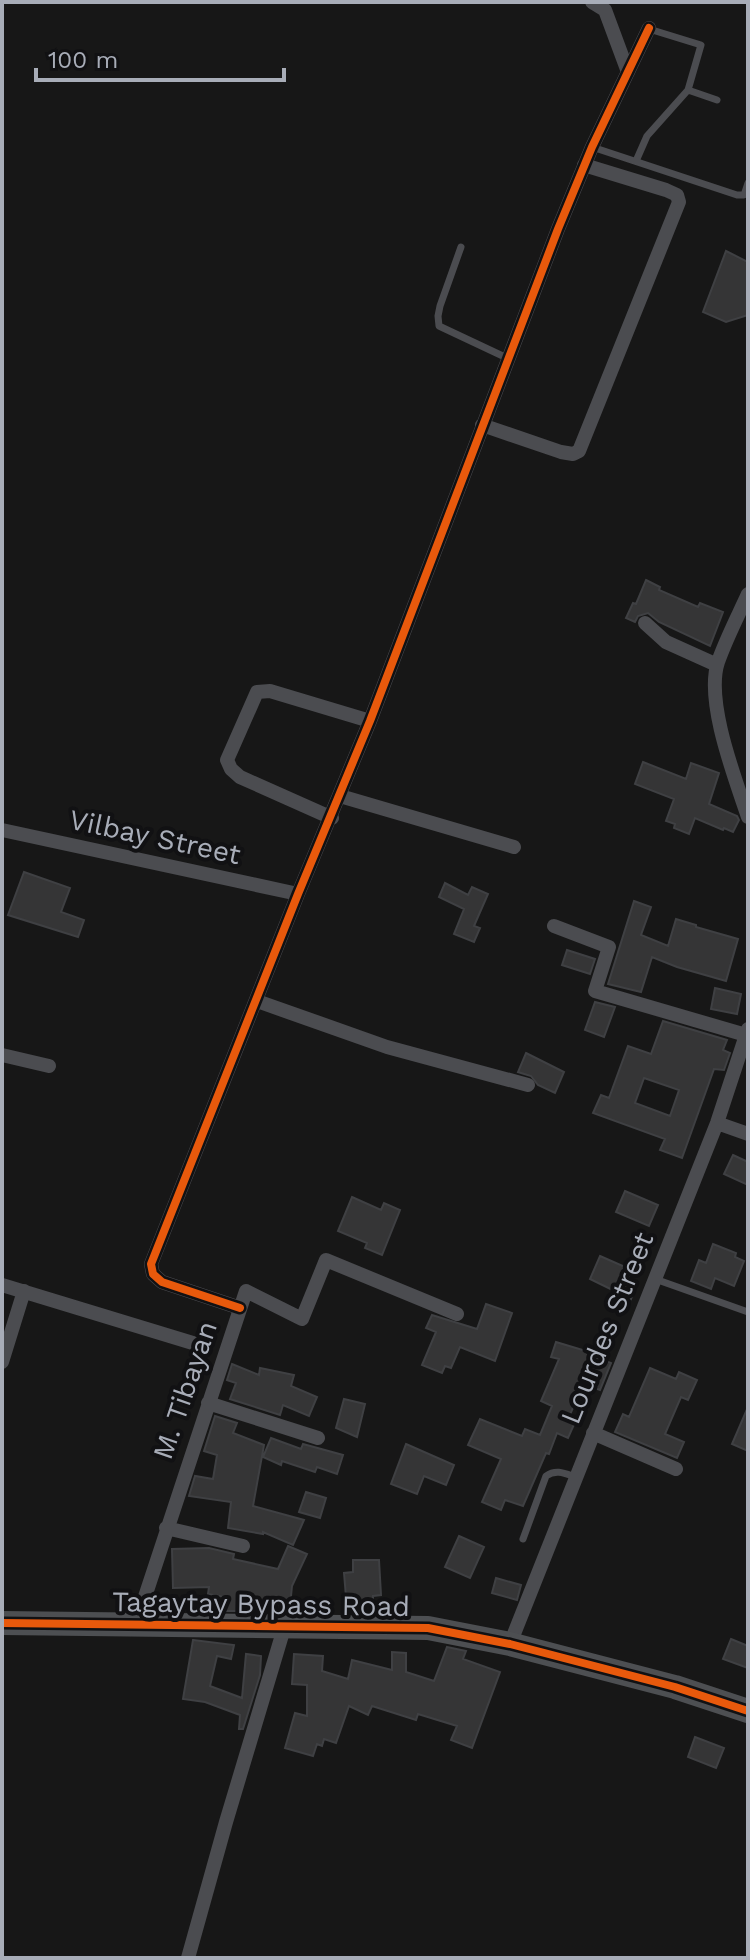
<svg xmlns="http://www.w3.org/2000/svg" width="750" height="1960" font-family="'Work Sans',sans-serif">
<rect width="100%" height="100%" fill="#171717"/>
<path fill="#353536" stroke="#3f4043" stroke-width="2" fill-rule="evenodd" d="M726 251 748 262V315L726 322 703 312Z
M646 580 660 587 659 590 698 607 700 603 723 612 710 646 659 622 648 613 638 616 635 622 626 618 633 603 636 604Z
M643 762 686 779 691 763 719 773 709 804 737 816 739 820 733 832 724 828 723 830 695 818 689 834 674 828 675 824 666 821 674 799 635 784Z
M24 872 70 888 61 912 84 920 78 937 8 915Z
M445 883 468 895 472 887 488 894 474 926 480 928 474 942 454 934 464 909 439 897Z
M634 901 651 907 641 935 668 946 676 919 696 925V927L738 939 726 981 677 967 652 957 641 992 608 984Z
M567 950 595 959 590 974 562 965Z
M715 988 741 994 737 1014 711 1009Z
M595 1002 615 1007 604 1037 585 1030Z
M663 1021 727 1040 723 1050 730 1053 724 1070 714 1069 682 1158 660 1150 665 1139 593 1113 601 1095 609 1098 628 1046 651 1054ZM644 1078 679 1090 670 1116 635 1103Z
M526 1053 564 1072 555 1093 538 1085 531 1076 518 1072Z
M733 1155 748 1162V1185L724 1174Z
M625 1191 658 1205 649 1226 616 1212Z
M352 1197 381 1210 384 1203 400 1210 382 1255 365 1248 367 1243 338 1231Z
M713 1244 736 1253 735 1257 744 1261 734 1286 715 1278 711 1289 691 1281 699 1260 706 1263Z
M600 1256 632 1270 627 1281 636 1285 631 1299 590 1279Z
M486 1304 512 1313 495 1361 460 1347 451 1368 445 1366 442 1373 422 1365 436 1332 426 1328 432 1315 477 1329Z
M556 1342 586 1351V1353L611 1363 600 1390 583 1384 569 1417 576 1420 568 1438 557 1433 549 1454 546 1453 523 1506 505 1500 501 1510 482 1502 501 1459 468 1445 480 1419 522 1436 525 1429 540 1435 552 1406 541 1401 559 1359 551 1357Z
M232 1364 259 1375 260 1368 294 1375 291 1386 317 1397 309 1416 283 1405 280 1415 230 1399 236 1383 227 1380Z
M650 1368 676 1379 679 1372 697 1380 688 1400 681 1397 665 1434 684 1442 677 1458 615 1432 623 1414 629 1417Z
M344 1399 365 1404 357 1437 336 1428Z
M748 1407V1451L732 1444Z
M215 1416 237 1423 233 1433 264 1445 253 1506 304 1520 293 1545 263 1532V1534L228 1528 231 1502 189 1496 195 1476 213 1479 217 1455 204 1451Z
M271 1438 301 1449 303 1444 343 1455 337 1474 317 1467 315 1472 282 1461 281 1465 263 1457Z
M406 1444 454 1465 446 1485 424 1476 417 1494 391 1484Z
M306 1492 326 1498 320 1518 299 1512Z
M459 1536 484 1547 470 1578 445 1567Z
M288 1546 307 1554 292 1586 290 1606 253 1601 252 1611H223L225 1597 208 1594 209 1587 173 1588 172 1549 209 1548 234 1554 233 1559 278 1569Z
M353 1560H379L381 1595 373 1596V1606H349V1597H346L344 1573 353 1572Z
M496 1578 521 1585 517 1600 492 1593Z
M731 1639 748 1646V1668L723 1659Z
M193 1640 234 1645 231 1659 217 1656 210 1686 242 1698 246 1654 261 1656 260 1675 243 1729H239L240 1715 205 1702 183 1699Z
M447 1647 466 1651 463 1659 500 1672 472 1748 451 1740 457 1726 418 1714 416 1720 372 1706 368 1715 349 1706 336 1743 324 1739 322 1746 317 1744 313 1756 285 1748 295 1713 307 1716V1685L292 1684 294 1654 323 1656 322 1671 348 1679 352 1660 392 1670V1652L406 1653V1672L434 1681Z
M695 1737 724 1748 716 1768 688 1757Z"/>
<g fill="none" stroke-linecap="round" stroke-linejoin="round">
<path stroke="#4b4c50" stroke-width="7" d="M688 90 717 100
M592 147 737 195H744L748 183
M636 161 647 136 688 90 701 45 649 29
M461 247 440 306 438 316 439 326 507 358
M655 1279 748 1312
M523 1539 546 1476C556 1469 564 1473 575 1477"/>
<path stroke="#4b4c50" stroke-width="14" d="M592 2 605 10 628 72
M482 425 561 452 573 454 579 451 679 202 677 195 666 190 584 165
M748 594C738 616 726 639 718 662 705 701 735 778 748 817
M645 623 666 642 717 665
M340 796 514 847
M332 818 240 777 231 769 227 760 257 692 270 691 370 721
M2 830 298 894
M554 926 609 947 595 991 746 1035
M257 1001 387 1047 528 1085
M2 1055 49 1066
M717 1123 748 1134
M2 1285 196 1344
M240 1308 162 1282 153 1274 151 1264 298 894 370 721 558 229 592 147 649 28
M2 1362 24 1291
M208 1403 318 1438
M593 1433 676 1469
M166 1528 243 1546
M136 1624 246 1291 302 1319 326 1260 457 1314
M510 1644 717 1123 748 1029
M188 1958 226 1822 285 1625"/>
<path stroke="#4d4f52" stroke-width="24" d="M2 1623 428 1628 510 1644 675 1687 748 1711"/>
<defs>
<path id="cycleway" d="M240 1308 162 1282 153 1274 151 1264 298 894 370 721 558 229 592 147 649 28
M2 1623 428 1628 510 1644 675 1687 748 1711"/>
</defs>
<use href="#cycleway" stroke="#111113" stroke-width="13"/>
<use href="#cycleway" stroke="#e8590c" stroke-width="8"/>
</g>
<g text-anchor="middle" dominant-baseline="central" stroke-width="8" stroke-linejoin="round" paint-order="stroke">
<g font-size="28" fill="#a8adb8" stroke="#111113">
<text transform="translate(155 837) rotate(12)">Vilbay Street</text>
<text transform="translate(607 1328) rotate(-68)">Lourdes Street</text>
<text transform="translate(185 1390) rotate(-71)">M. Tibayan</text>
<text transform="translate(261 1604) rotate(1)">Tagaytay Bypass Road</text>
</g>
</g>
<rect width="750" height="1960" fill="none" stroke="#a8adb8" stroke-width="8"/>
<path d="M36 68v12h248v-12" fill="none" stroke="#a8adb8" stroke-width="4"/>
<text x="48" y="68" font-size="24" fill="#a8adb8" stroke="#111113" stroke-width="6" paint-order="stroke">100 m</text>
</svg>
